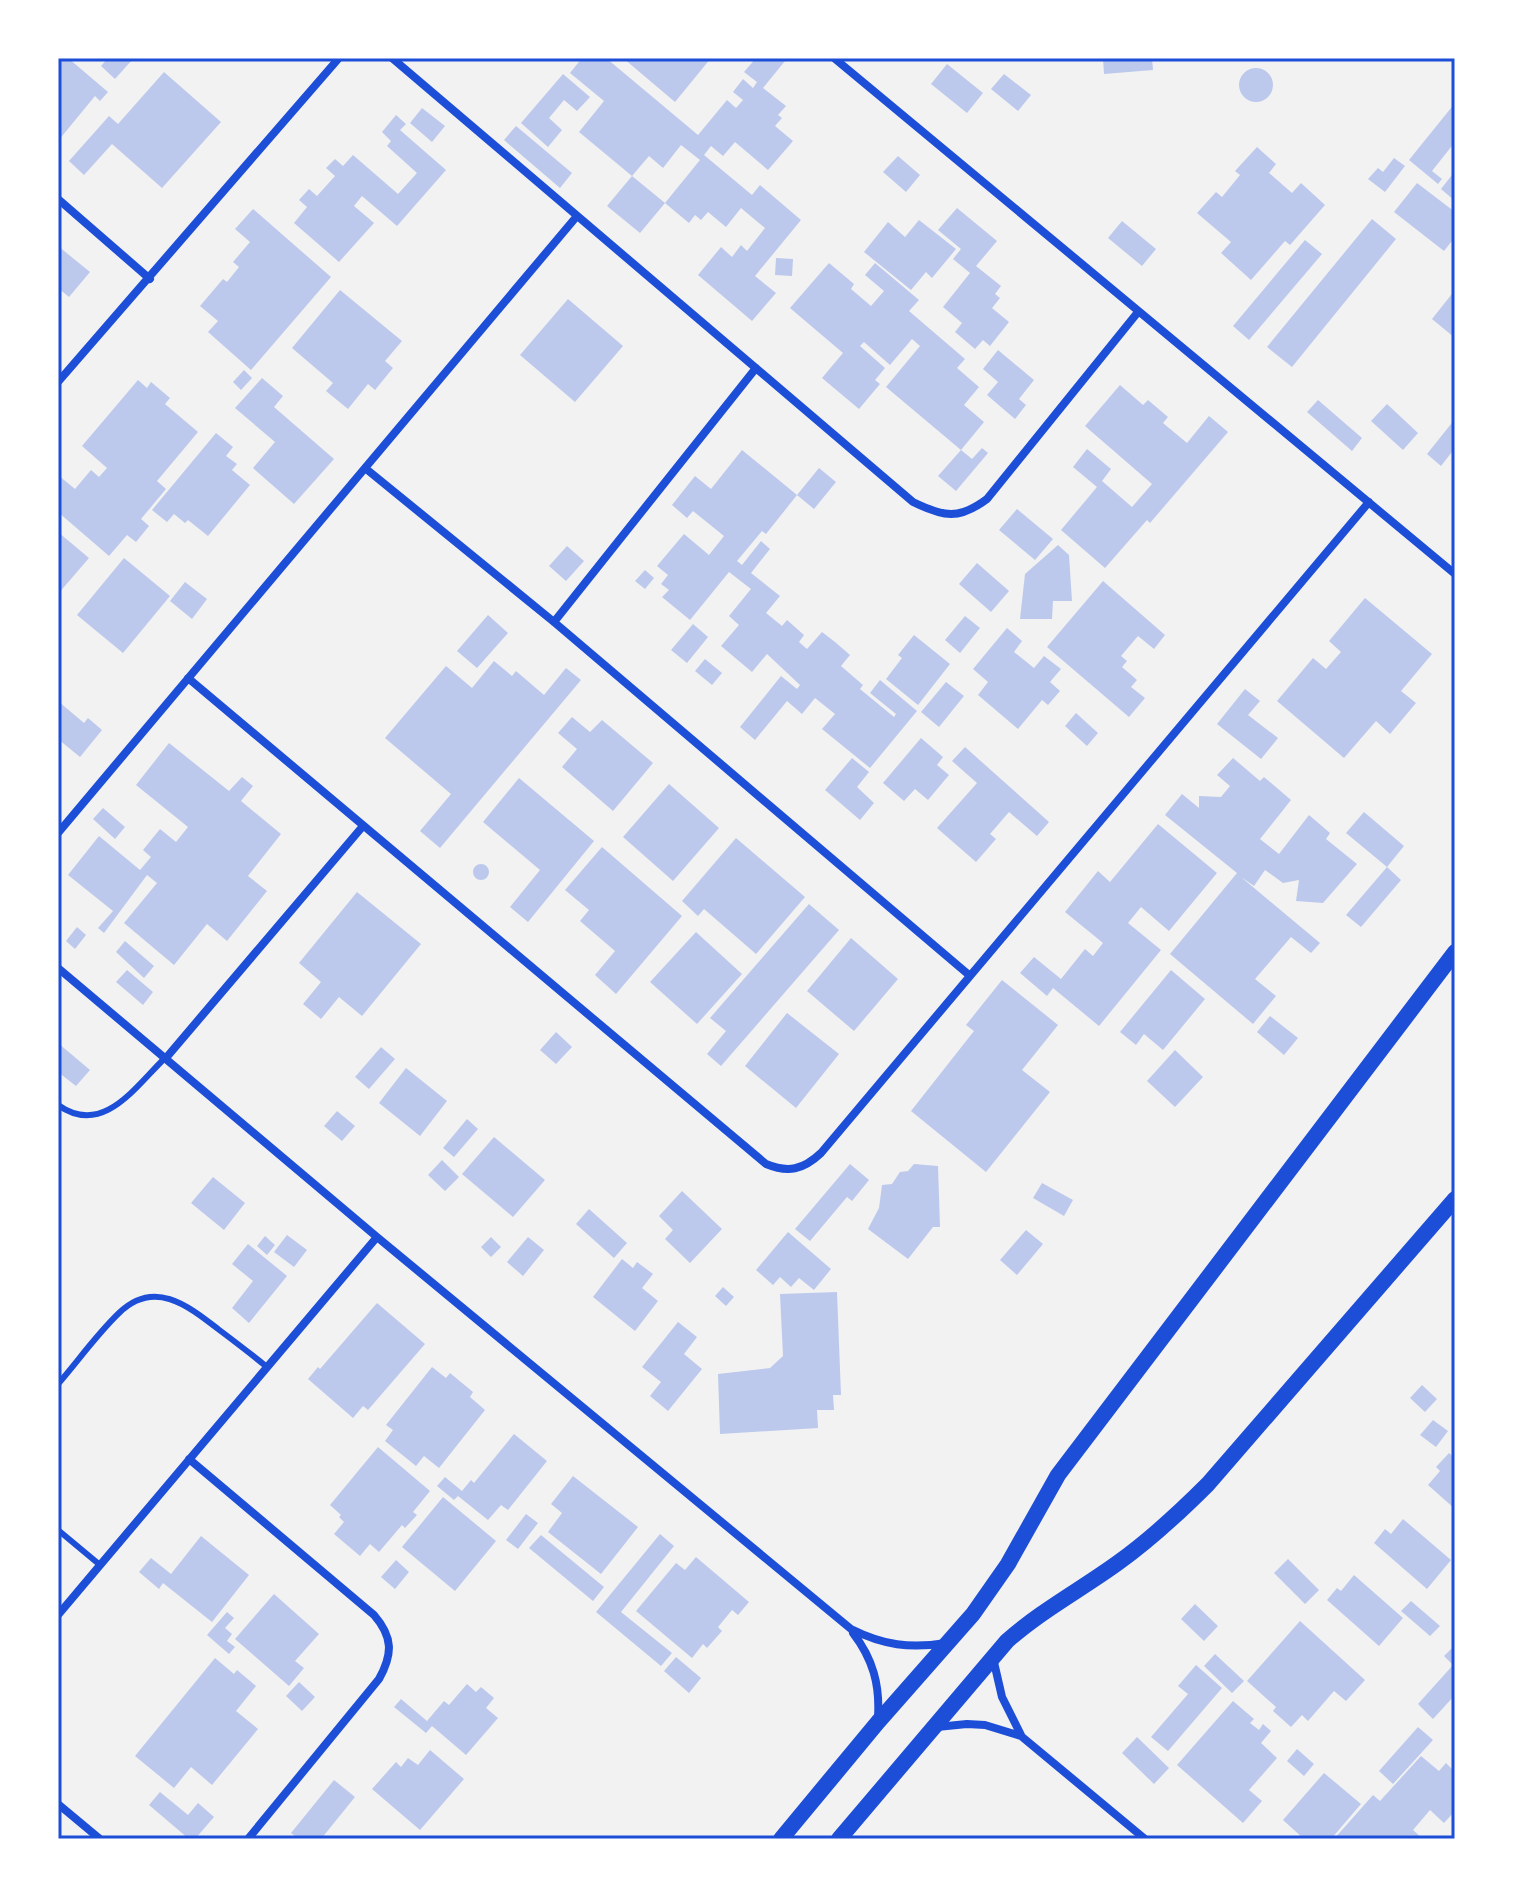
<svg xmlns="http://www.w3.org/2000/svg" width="1513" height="1897" font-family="Helvetica,sans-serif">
<rect width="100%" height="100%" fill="#f2f2f2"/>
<path fill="#bdc9ec" d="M58 58H68L108 92 100 101 95 96 58 141Z
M108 58H130L132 60 115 79 101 66Z
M582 58H606L698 135 727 100 736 108 743 100 733 92 743 79 753 88 757 82 744 72 756 58H782L785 61 763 88 786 106 778 115 782 118 775 126 793 141 768 170 735 142 723 156 711 146 704 155 752 195 760 185 801 220 755 276 776 293 752 321 698 275 721 247 732 257 741 245 747 251 765 228 741 208 726 227 708 212 701 220 695 215 689 223 665 203 700 160 681 145 663 168 649 156 632 176 665 203 640 233 607 206 632 176 579 132 604 101 570 73Z
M623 58H711L675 102Z
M1103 58H1152L1153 70 1104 74Z
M947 64 983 93 967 113 931 84Z
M1239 85a17 17 0 1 1 34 0a17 17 0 1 1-34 0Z
M164 72 221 122 162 188 112 144 84 175 69 161 109 116 118 124Z
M563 74 590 97 577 111 564 100 549 118 562 130 548 147 521 123Z
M1004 74 1031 95 1018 111 991 89Z
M1455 103V142L1432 171 1442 179 1438 184 1409 160Z
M422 108 445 126 432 142 410 123Z
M396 115 406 124 400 130 446 170 397 226 362 196 354 206 374 223 339 262 294 223 307 207 299 200 309 189 317 196 335 176 326 168 335 159 343 166 353 155 398 194 417 173 387 146 391 141 382 132Z
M516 126 572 173 560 188 504 140Z
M1257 147 1276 164 1269 173 1292 193 1301 183 1325 205 1290 245 1285 241 1251 280 1221 253 1231 242 1197 213 1216 192 1222 197 1240 175 1235 171Z
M898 156 920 175 906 192 883 172Z
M1394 158 1405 166 1385 192 1368 179 1378 168 1383 172Z
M1455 171V201L1441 189Z
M1417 183 1455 212V237L1444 251 1394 212Z
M957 208 997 241 976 266 1001 286 995 294 1000 298 992 308 1009 322 990 346 983 340 975 349 955 332 962 323 943 307 970 273 953 259 961 249 938 230Z
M253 209 331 277 251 370 208 332 218 321 200 306 223 279 227 282 239 267 233 262 250 242 235 229Z
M1372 219 1396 239 1292 367 1267 347Z
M919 220 956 249 932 278 926 272 911 290 864 252 888 222 905 237Z
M1122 221 1156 249 1142 266 1108 238Z
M1305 240 1322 254 1249 340 1233 326Z
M58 246 90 272 69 297 58 288Z
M776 258 793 259 792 276 775 275Z
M829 263 854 284 851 289 871 306 884 291 865 275 875 263 919 300 909 311 965 359 957 368 979 387 964 405 984 422 961 450 886 387 920 346 912 339 890 365 864 342 860 346 885 368 875 380 880 384 859 409 822 378 843 353 790 308Z
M340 290 402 341 385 361 393 368 375 390 368 384 348 409 326 391 333 383 292 348Z
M1455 290V338L1432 319Z
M568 299 623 346 575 402 520 355Z
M998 350 1034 380 1019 399 1026 405 1015 419 987 395 998 382 983 369Z
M244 370 252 378 241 390 233 382Z
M262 378 283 396 274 407 334 459 294 504 253 468 275 442 235 408Z
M138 380 147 388 151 382 170 398 165 404 198 432 157 481 166 489 141 519 149 526 136 542 127 535 109 556 58 512V475L75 489 91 470 99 477 107 468 82 446Z
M1120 385 1143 405 1148 400 1168 417 1163 423 1187 443 1209 416 1228 432 1150 523 1147 520 1105 568 1061 530 1097 487 1073 467 1087 449 1111 469 1102 481 1132 507 1152 484 1085 426Z
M1318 400 1362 438 1352 451 1307 412Z
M1387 404 1418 433 1403 450 1371 421Z
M1455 419V448L1441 466 1427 454Z
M216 433 233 447 226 456 237 464 232 470 250 485 208 536 188 520 185 523 174 514 167 522 152 510Z
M982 448 988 453 956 491 938 476 961 450 972 459Z
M742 450 797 495 766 534 762 531 737 561 742 565 761 541 770 549 751 573 780 596 766 613 782 626 787 620 804 635 799 642 807 649 822 632 835 642 850 655 841 666 863 685 860 689 894 717 896 714 870 693 880 680 917 711 870 768 822 729 835 714 815 698 802 714 787 701 755 740 740 727 781 676 797 689 800 685 767 654 752 672 721 646 739 625 729 616 751 589 729 572 690 620 662 597 669 590 661 584 668 575 657 566 684 534 709 555 724 536 693 511 687 518 672 505 695 476 711 489Z
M819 468 836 482 814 509 797 495Z
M1017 509 1053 539 1035 560 999 530Z
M58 532 89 558 58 594Z
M1058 545 1069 555 1072 601H1053L1052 619H1020L1025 574Z
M567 546 584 561 566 581 549 566Z
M124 558 170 596 123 653 77 615Z
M977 563 1009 591 991 612 959 584Z
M645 570 654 578 645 589 635 581Z
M1103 581 1165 635 1154 649 1138 636 1121 656 1127 661 1122 667 1137 680 1131 687 1145 698 1129 717 1047 647Z
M185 582 207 599 192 619 170 601Z
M1365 598 1432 654 1401 691 1416 703 1390 734 1376 721 1344 758 1277 701 1313 658 1326 669 1341 652 1329 641Z
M488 615 508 633 477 668 457 651Z
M965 616 980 628 960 653 945 640Z
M693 624 708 637 687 663 671 650Z
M1007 628 1022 641 1014 652 1034 668 1044 656 1061 669 1050 682 1060 691 1048 705 1042 700 1018 729 978 695 988 682 973 669Z
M914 635 950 664 918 705 886 679 902 658 898 655Z
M705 659 722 673 712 685 695 671Z
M494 661 512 676 516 671 544 695 566 668 581 680 440 848 420 831 451 794 385 738 446 666 472 688Z
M946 682 964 696 939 727 921 712Z
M1245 689 1260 701 1248 715 1278 738 1261 759 1217 724Z
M58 701 84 723 88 718 102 730 80 757 58 739Z
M1076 713 1098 733 1087 746 1065 726Z
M572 717 590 732 602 720 653 763 613 811 562 767 577 749 558 733Z
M921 738 943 757 937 765 949 775 928 800 915 789 904 801 883 783Z
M169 743 229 791 242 777 253 786 241 801 281 834 248 876 267 891 227 941 207 924 174 965 124 923 157 883 147 875 104 933 98 928 113 911 68 875 99 836 140 870 151 857 143 850 160 829 176 842 188 827 136 785Z
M965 747 1049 822 1037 836 1009 812 990 834 996 839 976 862 937 828 977 783 952 761Z
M852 758 869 772 857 787 874 803 860 820 825 790Z
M1233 758 1260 781 1264 777 1291 800 1260 839 1279 854 1309 815 1330 833 1326 839 1357 864 1323 903 1296 901 1299 880 1283 883 1265 870 1254 886 1241 877 1320 943 1311 953 1291 937 1255 979 1276 996 1253 1024 1170 954 1237 873 1165 815 1182 794 1199 808V796L1221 797 1230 786 1217 775Z
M519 778 594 841 528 922 510 907 540 870 483 822Z
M669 784 719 828 673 881 623 837Z
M103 808 125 827 115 839 93 819Z
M1364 812 1404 846 1387 867 1346 833Z
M1158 824 1217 873 1169 931 1141 907 1128 923 1161 950 1099 1026 1053 988 1047 996 1020 973 1034 957 1061 979 1085 949 1093 956 1103 943 1065 912 1098 871 1110 882Z
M736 838 805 897 756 954 704 909 698 916 682 901Z
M602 847 682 916 616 994 595 975 615 951 580 921 589 910 565 890Z
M473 872a8 8 0 1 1 16 0a8 8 0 1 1-16 0Z
M1387 867 1401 880 1361 927 1346 915Z
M357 892 421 944 362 1016 339 997 321 1019 303 1004 321 982 299 963Z
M809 904 839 930 721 1066 707 1054 726 1031 710 1018Z
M77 927 86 935 75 949 66 941Z
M696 932 742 974 697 1024 650 982Z
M851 938 898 979 854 1031 807 991Z
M125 941 154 966 144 978 116 952Z
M127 970 153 992 143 1005 116 982Z
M1171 970 1205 999 1163 1050 1144 1034 1136 1045 1120 1032Z
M1002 980 1058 1025 1022 1070 1050 1092 986 1172 911 1111 974 1031 966 1025Z
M787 1013 839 1054 796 1108 745 1066Z
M1270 1016 1298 1038 1284 1055 1257 1032Z
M556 1032 572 1047 556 1064 540 1050Z
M58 1043 90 1070 76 1086 58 1072Z
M381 1047 395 1059 369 1089 355 1077Z
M1175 1050 1203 1077 1175 1107 1147 1081Z
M406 1068 447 1101 420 1136 379 1103Z
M337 1111 355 1126 342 1141 324 1126Z
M467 1119 478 1129 454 1157 443 1148Z
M494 1137 545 1180 513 1217 462 1174Z
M442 1160 459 1177 445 1191 428 1175Z
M850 1164 869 1180 852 1201 847 1197 810 1241 795 1229Z
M914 1164 938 1166 940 1227H933L908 1259 868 1229 879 1208 882 1185 892 1184 900 1172 908 1171Z
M213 1177 245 1203 224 1230 191 1203Z
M1042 1183 1073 1200 1064 1216 1033 1198Z
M682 1191 722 1229 690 1263 665 1239 673 1230 659 1216Z
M589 1209 627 1243 614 1258 576 1224Z
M1026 1230 1043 1244 1017 1275 1000 1260Z
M788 1232 831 1269 814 1290 799 1278 791 1287 780 1277 773 1285 756 1270Z
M287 1235 307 1250 294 1267 274 1252Z
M265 1236 275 1245 267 1255 257 1246Z
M491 1237 501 1247 491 1257 481 1247Z
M528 1237 544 1250 523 1276 507 1262Z
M248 1244 287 1276 249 1323 232 1308 253 1281 232 1264Z
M622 1259 633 1268 637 1262 653 1274 642 1288 658 1301 635 1331 593 1297Z
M723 1287 734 1297 726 1306 715 1296Z
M837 1292 841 1395H833L834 1410H817L818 1428 720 1434 718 1374 770 1368 783 1356 780 1294Z
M377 1303 425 1344 368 1410 363 1406 353 1418 308 1379 318 1367 320 1369Z
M678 1322 697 1337 684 1354 702 1369 668 1411 650 1396 661 1382 642 1367Z
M432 1367 446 1378 450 1373 473 1392 470 1397 485 1410 439 1468 424 1456 416 1466 385 1441 393 1430 386 1425Z
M1422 1385 1437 1399 1425 1412 1410 1398Z
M1433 1420 1448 1431 1436 1447 1420 1435Z
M514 1434 547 1461 508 1510 501 1505 488 1520 458 1496 454 1500 437 1486 445 1477 462 1491 471 1480 474 1483Z
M378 1447 430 1491 413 1512 417 1515 405 1528 402 1525 379 1552 370 1544 360 1556 334 1534 344 1522 339 1517 341 1515 330 1505Z
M1449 1453 1455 1458V1509L1428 1485 1440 1471 1436 1467Z
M573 1476 638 1527 601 1574 548 1532 562 1513 551 1504Z
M443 1497 496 1541 455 1591 402 1547Z
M526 1514 538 1523 518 1549 506 1540Z
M1403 1519 1451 1560 1427 1589 1374 1543 1385 1529 1391 1534Z
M660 1534 674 1546 621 1612 672 1653 661 1666 596 1612Z
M541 1535 604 1587 593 1601 529 1548Z
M201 1536 249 1575 212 1622 163 1583 159 1589 139 1572 151 1558 171 1574Z
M696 1557 749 1602 738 1615 732 1610 718 1627 722 1631 707 1648 703 1644 692 1658 636 1611 676 1563 685 1570Z
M1288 1559 1319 1590 1305 1604 1274 1573Z
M396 1560 409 1572 395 1589 381 1577Z
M1354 1575 1403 1618 1379 1646 1327 1600 1337 1588 1341 1591Z
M274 1594 319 1634 295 1661 304 1668 289 1686 235 1639Z
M1411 1601 1440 1626 1430 1636 1401 1611Z
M1195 1604 1218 1626 1204 1641 1181 1619Z
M227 1612 234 1618 225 1628 232 1634 227 1641 235 1647 229 1654 207 1635Z
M1300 1621 1365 1680 1346 1701 1334 1691 1308 1721 1302 1715 1291 1727 1273 1711 1276 1707 1247 1681Z
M1455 1645V1695L1433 1719 1418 1704 1453 1665 1444 1656Z
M1215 1654 1244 1681 1232 1693 1204 1666Z
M676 1657 701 1678 689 1693 664 1671Z
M215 1658 234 1674 237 1670 256 1686 236 1711 258 1729 212 1785 191 1767 174 1788 135 1756Z
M1196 1665 1222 1688 1168 1751 1151 1737 1188 1694 1178 1686Z
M299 1682 315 1697 302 1711 286 1696Z
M467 1684 476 1692 481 1687 494 1698 486 1708 498 1718 466 1755 432 1726 426 1733 394 1707 401 1699 427 1721 444 1701 449 1705Z
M1233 1701 1254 1719 1250 1723 1259 1730 1263 1724 1271 1731 1261 1743 1277 1758 1249 1790 1262 1801 1243 1823 1177 1765Z
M1418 1727 1433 1740 1393 1784 1379 1771Z
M1137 1737 1169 1768 1154 1784 1122 1753Z
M1297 1749 1314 1764 1304 1776 1287 1761Z
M430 1750 464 1779 420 1830 372 1789 396 1762 401 1767 408 1758 418 1765Z
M1421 1756 1439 1771 1446 1763 1455 1772V1811L1444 1823 1430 1810 1413 1830 1423 1839H1334L1373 1795 1380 1801Z
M1324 1773 1361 1804 1331 1839H1304L1283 1820Z
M334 1780 355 1797 321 1839H299L291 1833Z
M160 1792 188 1815 198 1803 214 1817 195 1839H189L149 1805Z"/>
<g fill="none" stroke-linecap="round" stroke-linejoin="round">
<path stroke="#1d4ed8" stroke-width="6" d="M58 1105C103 1137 135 1087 165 1058
M58 1384C78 1361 97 1334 119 1313 154 1279 187 1305 218 1329 234 1341 251 1354 267 1367
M58 1530 100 1565"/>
<path stroke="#1d4ed8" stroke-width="8" d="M392 58 913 502C944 517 959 520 987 499L1138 312
M834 58 1455 574
M58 199 150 279
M58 382 339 58
M365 468 554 622 969 975
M554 622 756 368
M188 678 766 1164C788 1173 803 1170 821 1153L1369 502
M58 833 577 216
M58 968 377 1237 851 1629C883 1645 910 1649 946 1643
M166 1058 363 826
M189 1459 374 1615C393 1637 393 1654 379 1679L248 1839
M58 1615 377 1237
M853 1633C873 1659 880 1685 878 1717
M993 1658 1002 1697 1021 1735
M937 1727 967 1724 985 1725 1021 1736 1145 1839
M58 1804 100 1839"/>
<path stroke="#1d4ed8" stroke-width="16" d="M781 1839 878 1722 973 1614 1008 1564 1058 1475 1455 952
M839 1839 1007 1641C1042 1610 1082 1589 1119 1562 1151 1539 1180 1512 1208 1484L1455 1199"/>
</g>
<rect width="1513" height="1897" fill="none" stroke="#ffffff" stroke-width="120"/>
<rect x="60" y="60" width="1393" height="1777" fill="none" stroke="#1d4ed8" stroke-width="3"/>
</svg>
